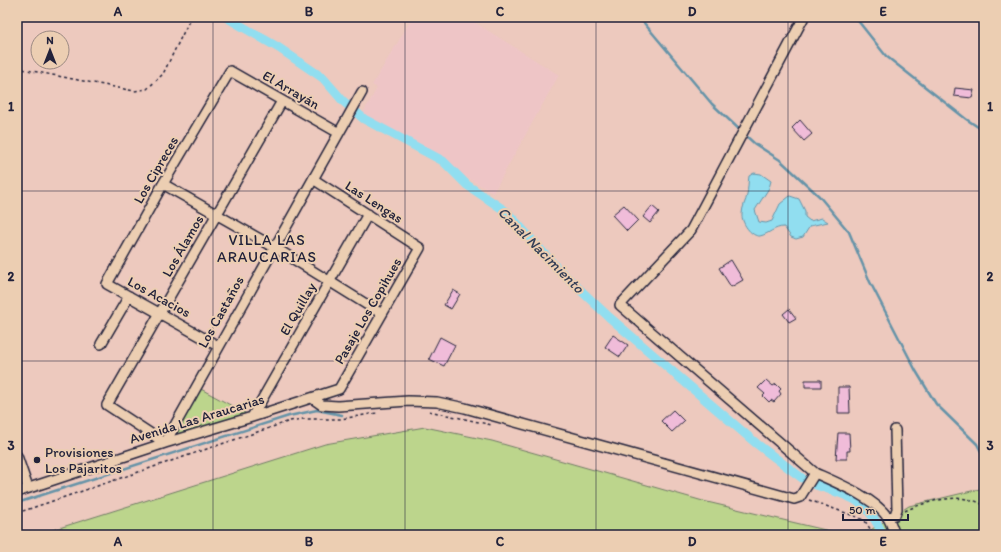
<svg xmlns="http://www.w3.org/2000/svg" width="1001" height="552" font-family="Itim,sans-serif">
<rect width="100%" height="100%" fill="#edc9be"/>
<filter id="ink" filterUnits="userSpaceOnUse"><feTurbulence type="fractalNoise" baseFrequency=".025" numOctaves="2"/><feDisplacementMap in="SourceGraphic" scale="8" xChannelSelector="R" yChannelSelector="G"/><feConvolveMatrix kernelMatrix="1 2 1 2 8 2 1 2 1" color-interpolation-filters="sRGB"/></filter>
<g filter="url(#ink)">
<path fill="#eec5c6" d="M413 17H466L559 75 493 193 362 115 377 88 372 85Z"/>
<path fill="#bcd58c" stroke="#6f7c64" d="M199 388 247 414 172 437Z
M425 427 492 441 703 501 838 533 869 531 909 506 984 488V535H37L325 444Z"/>
<path fill="#91def0" stroke="#6593a8" d="M754 173 761 174 771 181 769 188 755 210 759 222 766 223 772 221 780 204 790 196 799 199 805 211V217L810 221 822 218 828 222 810 226 803 237 796 239 791 237 784 227C774 227 769 234 760 236 751 237 741 222 742 214 742 207 746 201 747 195 748 189 748 183 749 176Z"/>
<g fill="none" stroke-linecap="round" stroke-linejoin="round">
<path stroke="#6593a8" stroke-width="2.5" d="M639 17 712 104 741 131
M855 17 886 56 966 119 984 131
M744 134 755 144 780 160 819 196 849 232 870 282 916 371 936 404 977 444 984 457
M17 503 289 416 317 410 342 415"/>
<path stroke="#91def0" stroke-width="9" d="M226 17 279 48 323 78 343 101 364 119 443 161 467 185 507 212 557 268 609 317 757 444 802 478
M816 485C852 497 867 499 883 535"/>
</g>
<path fill="#f0bcd9" stroke="#22223b" d="M955 88 974 90 972 98 954 96Z
M800 120 812 134 804 141 792 128Z
M624 205 638 220 627 231 612 215Z
M652 206 659 212 650 223 643 217Z
M731 260 743 280 731 287 719 268Z
M453 290 460 294 451 309 444 305Z
M789 309 796 318 789 322 783 314Z
M613 335 628 345 620 357 605 347Z
M440 337 455 345 444 366 429 359Z
M766 380 773 386 776 384 781 389 779 391 781 394 774 402 771 400 769 402 763 396 765 394 758 388Z
M805 380H821V387H805Z
M838 387H849L850 413H838Z
M673 410 684 421 672 432 661 421Z
M838 433H849L850 451H847V459H836Z"/>
<g fill="none" stroke-linecap="round" stroke-linejoin="round">
<defs>
<path id="minor" d="M804 17 691 230 620 305 815 473C835 482 875 498 888 518 891 523 893 530 895 535
M282 101 107 405 165 443 362 92
M163 184 274 247 382 314
M101 344 129 296
M218 346 107 284 163 184 230 71 339 133
M312 398 322 405 338 406 408 401 437 402 465 408 794 499 800 497 815 473
M252 417 368 214
M17 456 28 488
M17 492 165 443 252 417 339 389 420 248 313 179
M887 517 895 515 897 509 895 430"/>
</defs>
<use href="#minor" stroke="#22223b" stroke-width="12"/>
<path stroke="#22223b" stroke-width="1.5" stroke-dasharray="3 3" stroke-linecap="butt" d="M17 68 134 91 147 89 163 74 191 17
M429 411 492 425
M809 500 857 517 865 521 874 535
M905 511C924 502 951 495 972 500 976 501 980 503 984 505
M17 513 290 421 303 419H341L377 413"/>
<use href="#minor" stroke="#ecceb2" stroke-width="9"/>
</g>
</g>
<path fill="none" stroke="#22223b" stroke-width="1" stroke-opacity="0.55" d="M213 17V535M405 17V535M596 17V535M788 17V535M17 191H984M17 361H984"/>
<circle fill="#22223b" stroke="#ecceb2" stroke-width="1.5" cx="37" cy="460" r="4"/>
<g text-anchor="middle" dominant-baseline="central" stroke-width="4" stroke-linejoin="round" paint-order="stroke">
<g font-size="14" fill="#22223b" stroke="#ecceb2">
<text transform="translate(291 90) rotate(30)">El Arrayán</text>
<text transform="translate(156 170) rotate(-60)">Los Cipreces</text>
<text transform="translate(374 202) rotate(33)">Las Lengas</text>
<text transform="translate(183 246) rotate(-60)">Los Álamos</text>
<text transform="translate(159 297) rotate(29)">Los Acacios</text>
<text transform="translate(298 309) rotate(-60)">El Quillay</text>
<text transform="translate(368 311) rotate(-60)">Pasaje Los Copihues</text>
<text transform="translate(221 312) rotate(-61)">Los Castaños</text>
<text transform="translate(197 419) rotate(-17)">Avenida Las Araucarias</text>
</g>
<g font-size="14" fill="#22223b" stroke="#ecceb2" text-anchor="start">
<text x="45" y="452">Provisiones<tspan x="45" dy="16">Los Pajaritos</tspan></text>
</g>
<g font-size="15" letter-spacing="1" fill="#22223b" stroke="#ecceb2">
<text x="267" y="240">VILLA LAS<tspan x="267" dy="17">ARAUCARIAS</tspan></text>
</g>
<g font-size="15" font-style="italic" fill="#333e56" stroke="#ecceb2">
<text transform="translate(541 250) rotate(45)">Canal Nacimiento</text>
</g>
</g>
<rect width="1001" height="552" fill="none" stroke="#ecceb2" stroke-width="44"/>
<g transform="translate(50 50)"><circle r="19" fill="#ecceb2" stroke="#9b8982"/>
<path d="M0-3L7 15L0 10L-7 15Z" fill="#22223b"/>
<text y="-6" font-size="11" font-weight="bold" text-anchor="middle" fill="#22223b">N</text>
</g>
<path d="M843 514v6h65v-6" fill="none" stroke="#22223b" stroke-width="2"/>
<text x="849" y="514" font-size="12" fill="#22223b" stroke="#ecceb2" stroke-width="3" paint-order="stroke">50 m</text>
<rect x="22" y="22" width="957" height="508" fill="none" stroke="#22223b" stroke-width="1.5"/>
<g font-size="13" text-anchor="middle" font-weight="bold" fill="#22223b">
<text x="118" y="16">A</text>
<text x="309" y="16">B</text>
<text x="500" y="16">C</text>
<text x="692" y="16">D</text>
<text x="883" y="16">E</text>
<text x="11" y="111">1</text>
<text x="990" y="111">1</text>
<text x="11" y="281">2</text>
<text x="990" y="281">2</text>
<text x="11" y="450">3</text>
<text x="990" y="450">3</text>
<text x="118" y="546">A</text>
<text x="309" y="546">B</text>
<text x="500" y="546">C</text>
<text x="692" y="546">D</text>
<text x="883" y="546">E</text>
</g>
</svg>
